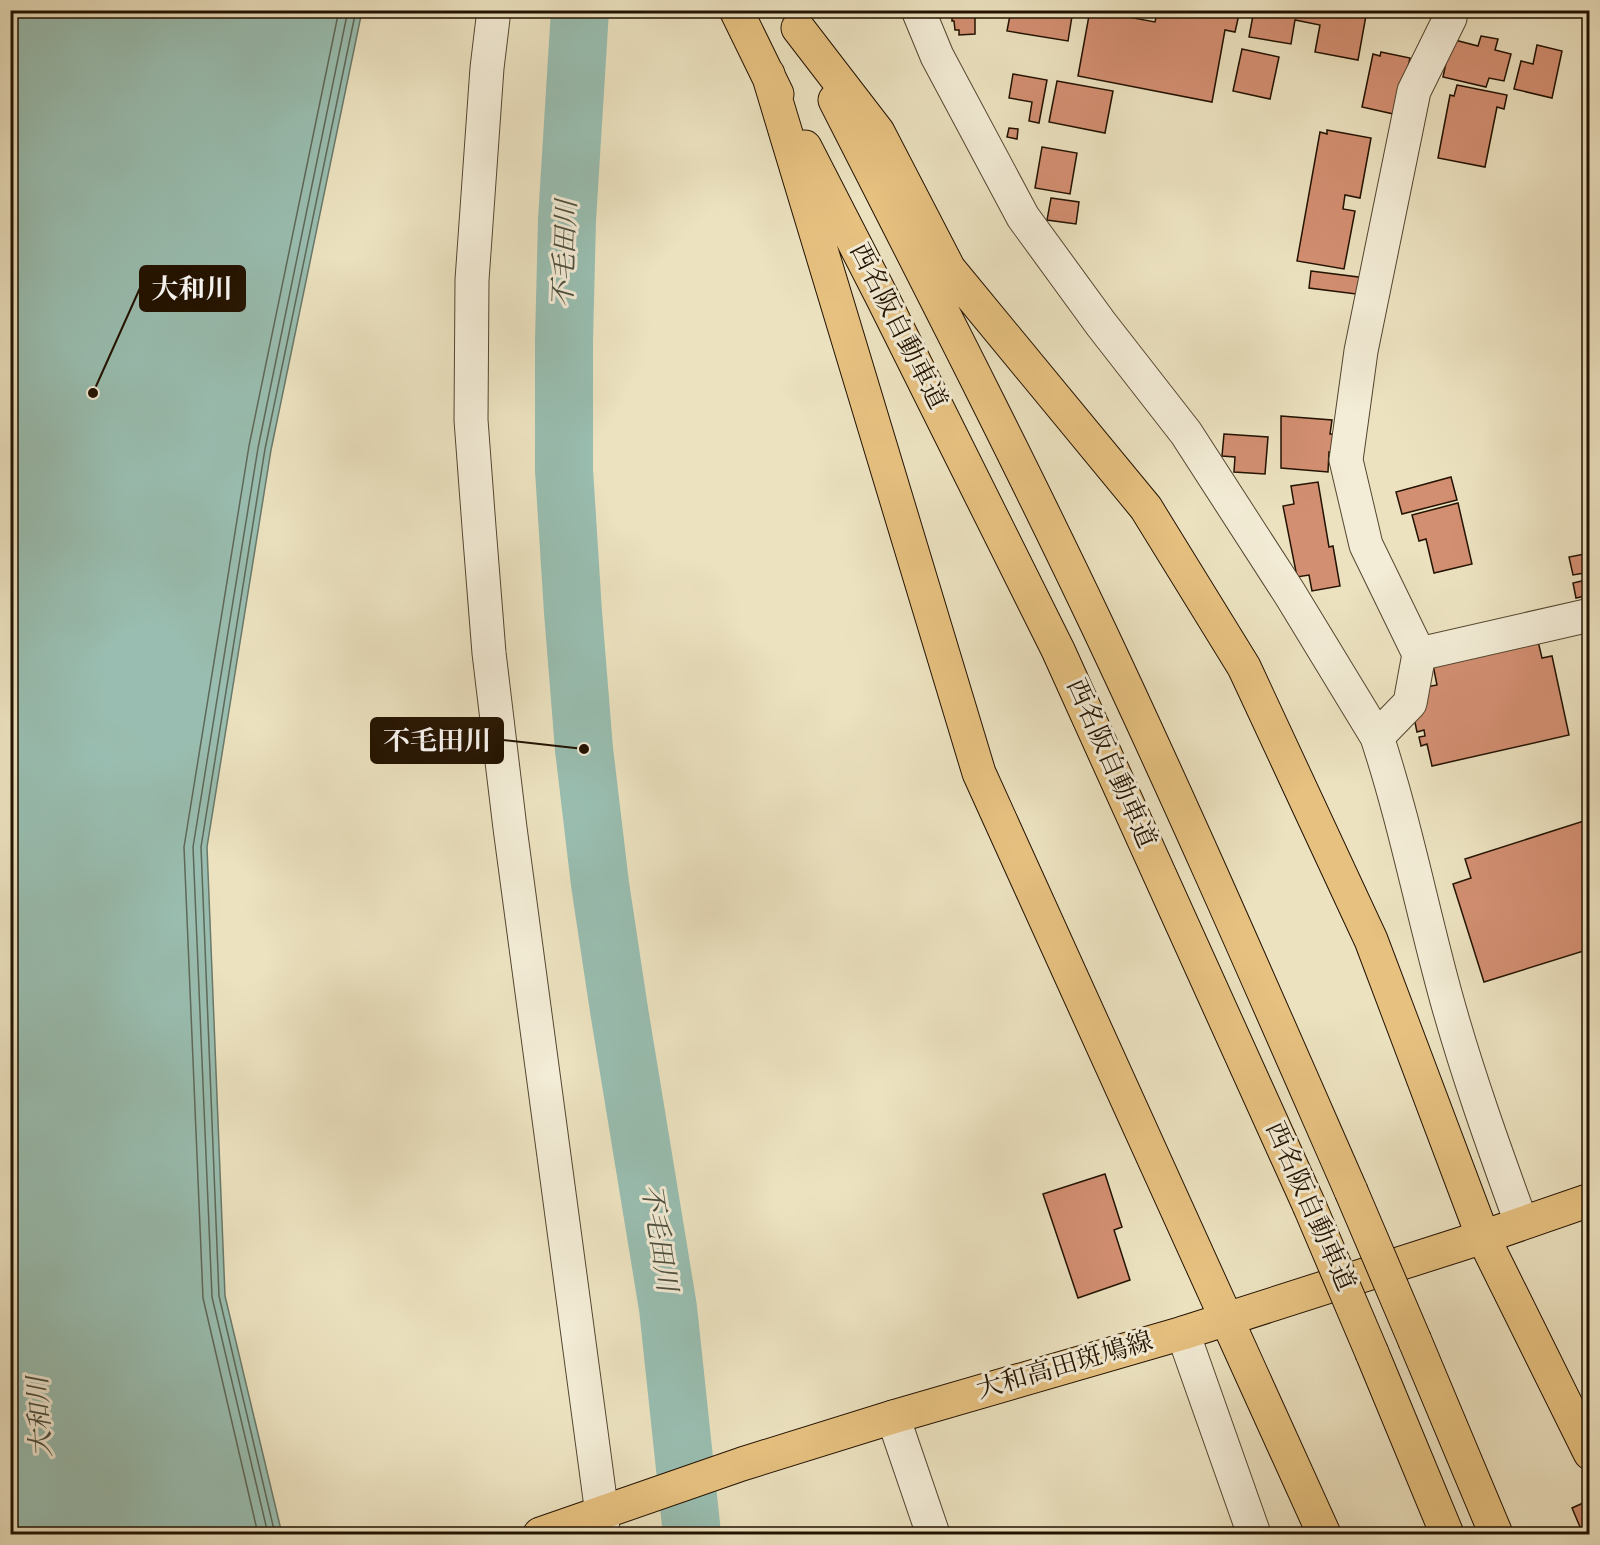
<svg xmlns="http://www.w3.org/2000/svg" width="1600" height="1545" font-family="'Sorts Mill Goudy','Noto Serif JP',serif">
<rect width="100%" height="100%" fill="#ece2c0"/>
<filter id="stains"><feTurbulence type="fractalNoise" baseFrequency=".00333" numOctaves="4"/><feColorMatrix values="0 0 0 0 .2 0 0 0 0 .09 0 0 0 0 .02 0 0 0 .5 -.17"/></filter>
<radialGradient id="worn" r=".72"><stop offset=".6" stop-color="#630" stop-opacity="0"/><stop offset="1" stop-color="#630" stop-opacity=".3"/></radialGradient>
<path fill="#99beb1" stroke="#69796a" stroke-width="1.5" d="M20 10 362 11 271 450 207 847 225 1296 282 1534H11L10 39Z"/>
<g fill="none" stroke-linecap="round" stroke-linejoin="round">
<path stroke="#5e6858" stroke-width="1.5" d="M258 1534 203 1298 184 847 249 446 339 10
M268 1534 212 1297 193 847 258 448 348 10
M275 1534 219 1296 201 847 265 449 356 10"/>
<path stroke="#99beb1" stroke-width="58" d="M580 10 567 220 564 341V470L573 612 584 749 600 884 619 1010 668 1308 692 1534"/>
</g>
<path fill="#d38f72" stroke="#221200" stroke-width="1.5" d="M952 10H975V34L959 35V30H955L954 21H952Z
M1011 10H1073L1068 41 1007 31Z
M1090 10 1155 22 1158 10H1240L1235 32 1225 30 1212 102 1078 76Z
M1254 10 1306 12V10H1367L1358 60 1315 52 1320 25 1295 20 1291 44 1249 37Z
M1481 36 1498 39 1495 50 1511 54 1504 81 1489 78 1486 87 1443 77 1451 39 1478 46Z
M1537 45 1562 51 1552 98 1514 89 1521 61 1533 64Z
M1242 49 1279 57 1270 99 1233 91Z
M1381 52 1410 58 1398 115 1362 107 1373 54 1380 56Z
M1013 74 1047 80 1039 123 1029 121 1032 102 1009 98Z
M1057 81 1113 91 1105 133 1049 122Z
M1457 85 1507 95 1504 109 1497 107 1485 167 1438 158 1450 95 1454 96Z
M1009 128 1018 129 1017 139 1007 137Z
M1327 130 1371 138 1360 198 1345 195 1343 209 1355 211 1344 269 1297 261 1320 132 1327 134Z
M1042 147 1077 153 1070 194 1035 188Z
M1051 198 1079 202 1076 224 1047 220Z
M1311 271 1366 278 1364 295 1309 288Z
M1281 416 1332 420 1330 434H1335L1334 453 1329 452 1328 472 1281 468Z
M1224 434 1268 437 1265 474 1234 472 1235 457 1222 456Z
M1451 477 1457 500 1402 514 1396 492Z
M1318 482 1329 547 1333 546 1340 586 1312 591 1309 575 1297 577 1283 506 1294 504 1291 486Z
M1458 503 1472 564 1434 573 1426 539 1419 541 1412 515Z
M1590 553V572L1573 575 1569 557Z
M1590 579V595L1576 598 1573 583Z
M1537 637 1542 658 1552 656 1569 735 1432 766 1427 744 1421 746 1419 737 1425 736 1424 730 1417 732 1412 708 1421 688 1437 685 1432 660Z
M1590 819V949L1484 982 1453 884 1471 878 1465 859Z
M1105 1174 1122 1227 1114 1230 1130 1280 1078 1298 1043 1194Z
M1590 1500V1534H1583L1572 1508Z"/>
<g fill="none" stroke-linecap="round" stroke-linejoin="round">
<defs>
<path id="minor" d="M918 10 937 56 1023 217 1101 324 1186 433 1290 594 1377 737
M1451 10 1450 18 1414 91 1361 351 1346 460 1366 545 1419 654 1410 703 1377 737C1405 822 1422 910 1446 997 1467 1073 1494 1148 1521 1222
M1419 654 1590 615
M1183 1333 1254 1534
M893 1417 933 1534"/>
<path id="tertiary" d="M494 10 487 68 472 280 471 420 479 527 489 653 510 828 602 1514 603 1534"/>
<path id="primary" d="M540 1534 742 1464 893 1417 1183 1333 1483 1237 1590 1200"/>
<path id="motorway" d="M736 10 777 94
M798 28 878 132 949 269 1146 508 1244 667 1371 940 1483 1237 1590 1453
M768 74 979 773 1324 1534
M835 100C924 275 1014 450 1098 627 1186 813 1268 1002 1351 1191
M805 147 882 297 1058 650 1309 1205
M1415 1341 1496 1534
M1372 1353 1447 1534"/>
</defs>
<use href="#minor" stroke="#544630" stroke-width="35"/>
<use href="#tertiary" stroke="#544630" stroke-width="35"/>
<use href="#primary" stroke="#221200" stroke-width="35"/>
<use href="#motorway" stroke="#221200" stroke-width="35"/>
<use href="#minor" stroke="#f3ecd6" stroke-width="33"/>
<use href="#tertiary" stroke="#f3ecd6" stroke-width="33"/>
<use href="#primary" stroke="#e6c180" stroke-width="33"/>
<use href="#motorway" stroke="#e6c180" stroke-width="33"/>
<defs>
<path id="motorway-bridge" d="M1351 1191 1415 1341
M1309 1205 1372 1353"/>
</defs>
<use href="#motorway-bridge" stroke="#221200" stroke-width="35" stroke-linecap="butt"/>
<use href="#motorway-bridge" stroke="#e6c180" stroke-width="33"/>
</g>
<g text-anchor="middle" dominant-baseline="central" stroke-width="6" stroke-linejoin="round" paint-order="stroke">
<g font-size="26" fill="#221200" stroke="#f3ecd6">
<text transform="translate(897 327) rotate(63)">西名阪自動車道</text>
<text transform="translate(1110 764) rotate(66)">西名阪自動車道</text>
<text transform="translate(1309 1207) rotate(66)">西名阪自動車道</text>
<text transform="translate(1065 1367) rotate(-16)">大和高田斑鳩線</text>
</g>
<g font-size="27" font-style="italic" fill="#4c4e3e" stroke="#f3ecd6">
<text transform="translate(567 254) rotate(-88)">不毛田川</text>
<text transform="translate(657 1238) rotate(81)">不毛田川</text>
<text transform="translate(42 1417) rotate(-93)">大和川</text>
</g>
</g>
<path fill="none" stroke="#221200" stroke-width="2" d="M93 393L140 288M584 749L503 740"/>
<g fill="#221200" stroke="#f3ecd6" stroke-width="2">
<circle cx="93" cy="393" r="6"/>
<circle cx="584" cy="749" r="6"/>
</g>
<g fill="#221200" stroke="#221200" stroke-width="2">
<rect x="140" y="266" width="105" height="45" rx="6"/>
<rect x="371" y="718" width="132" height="45" rx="6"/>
</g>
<g font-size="27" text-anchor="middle" font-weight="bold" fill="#fff">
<text x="192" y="298">大和川</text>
<text x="437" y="750">不毛田川</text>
</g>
<rect width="1600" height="1545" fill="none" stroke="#ece2c0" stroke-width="36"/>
<rect x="12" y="12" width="1576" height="1521" fill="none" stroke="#221200" stroke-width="3"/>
<rect x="18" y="18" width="1564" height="1509" fill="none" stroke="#221200" stroke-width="1.5"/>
<rect width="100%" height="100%" filter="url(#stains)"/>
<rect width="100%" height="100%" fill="url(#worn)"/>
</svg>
